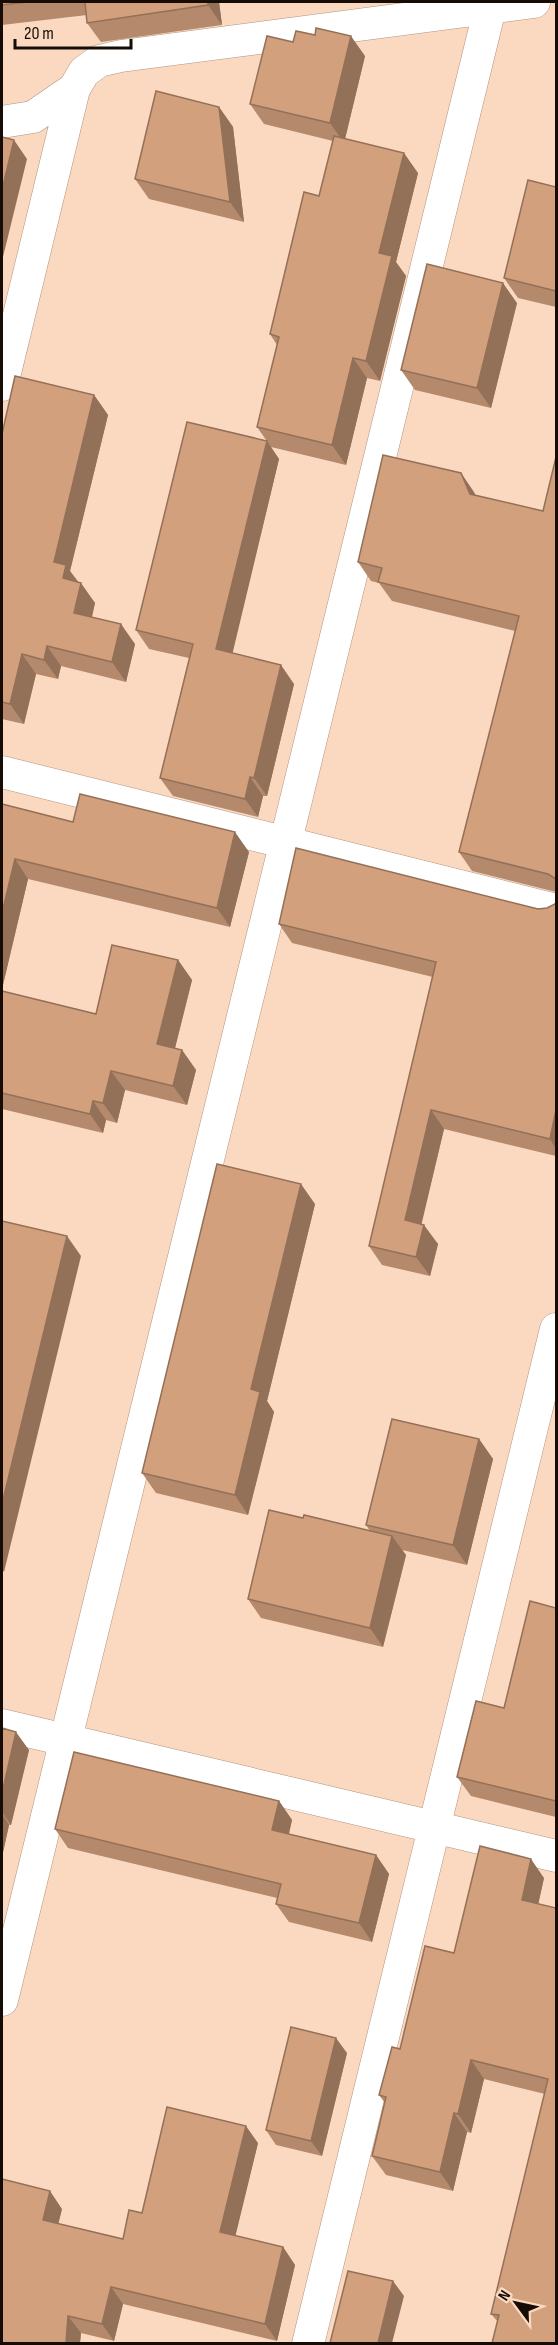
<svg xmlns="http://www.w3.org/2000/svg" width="558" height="2345" font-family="'Sofia Sans Condensed',sans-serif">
<rect width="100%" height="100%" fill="#fbd9c1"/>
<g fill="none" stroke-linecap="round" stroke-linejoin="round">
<defs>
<path id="minor" d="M2 122 33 117 74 89 84 72 99 61 121 56 534 2
M2 385 74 89
M2 772 556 910
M2 1725 556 1856
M2 2000 490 8
M308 2344 556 1329"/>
</defs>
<use href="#minor" stroke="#b3937d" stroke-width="33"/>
<use href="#minor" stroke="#fff" stroke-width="32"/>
</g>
<path fill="#b58a6c" d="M2 2H219L222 25 101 42 87 23V15L2 25Z
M293 42 365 56 345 139 418 173 396 262 406 276 380 381 367 378 346 465 271 447 257 427 277 345 270 334 319 196 333 141 264 124 250 104Z
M219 107 233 127 244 222 149 199 135 179Z
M556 187V307L518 298 504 278Z
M517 303 491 408 415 390 401 370Z
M94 395 108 415 70 571 95 603 92 617 135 644 126 682 61 666 58 679 36 674 24 724 2 719V434Z
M267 441 279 459 232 653 294 684 267 796H263L258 817 173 796 160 778 189 658 149 649 136 630Z
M556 457V892L472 871 459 852 515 631 392 601 379 583 371 581 358 562 461 473 475 495 543 511Z
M2 804 73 822 249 852 230 927 28 879 2 989Z
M556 902V1156L444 1129 421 1224 438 1244 430 1276 382 1265 369 1246 433 977 292 943 279 924 547 908 555 904Z
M178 960 192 980 175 1048 182 1050 196 1070 187 1105 125 1090 117 1123 106 1120 103 1133 2 1109V991L96 1014Z
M315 1204 267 1401 274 1412 248 1515 156 1493 142 1473Z
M479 1439 493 1459 467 1565 402 1550 406 1555 383 1647 261 1618 248 1599 303 1518 370 1531 366 1525Z
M556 1608V1817L471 1796 457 1777 504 1708Z
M2 1728 29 1750 11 1825H9L2 1857Z
M279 1801 292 1820 289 1834 376 1855 389 1874 372 1942 289 1922 276 1904 277 1898 68 1848 55 1829Z
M544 1878 538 1904 556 1908V2343L498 2322 491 2314 545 2094 484 2079 471 2133 467 2132 453 2191 386 2175 372 2156 385 2103 379 2095 400 2049 454 1953Z
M347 2053 322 2156 276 2145 266 2130Z
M258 2143 235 2236 283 2247 295 2265 277 2341 123 2304 114 2341 81 2333 80 2343H2L62 2209 58 2224 123 2239 142 2213Z"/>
<path fill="#937058" d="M208 2H219L222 25 208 5Z
M351 36 365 56 344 143 330 123Z
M219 107 233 127 244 222 230 202Z
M14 140 27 159 2 261V190Z
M404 153 418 173 396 262 406 276 380 381 366 361 379 253Z
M503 283 517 303 491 408 477 388Z
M353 358 367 378 346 465 332 445Z
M94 395 108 415 70 571 80 585 63 578 54 562Z
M267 441 279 459 229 668 216 649Z
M461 473 474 492 484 513 470 494Z
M81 583 95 603 88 633 74 613Z
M121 624 135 644 126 682 112 662Z
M47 646 61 666 58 679 44 660Z
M22 654 36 674 24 724 10 704Z
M281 665 294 684 267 796 254 778Z
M250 777 263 796 258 817 245 799Z
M235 832 249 852 230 927 217 908Z
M15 859 28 879 2 989V913Z
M178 960 192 980 171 1064 157 1044Z
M182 1050 196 1070 187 1105 173 1086Z
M111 1071 125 1090 117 1123 103 1103Z
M93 1101 106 1120 103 1133 90 1114Z
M431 1110 444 1129 418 1239 405 1220Z
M556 1110V1149L550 1139Z
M301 1184 315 1204 267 1401 274 1412 248 1515 235 1495 251 1389Z
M424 1225 438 1244 430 1276 416 1257Z
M67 1236 81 1256 4 1572 2 1569V1504Z
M479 1439 493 1459 467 1565 453 1545Z
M392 1536 406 1555 383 1647 370 1628Z
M16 1732 29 1750 11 1825 2 1812V1793Z
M279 1801 292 1820 285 1849 272 1830Z
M2 1814 9 1825 2 1857Z
M376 1855 389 1874 372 1942 359 1923Z
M531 1859 544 1878 535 1919 522 1900Z
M336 2038 347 2053 322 2156 311 2141Z
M471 2060 484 2079 471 2133 458 2114Z
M454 2113 467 2132 453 2191 440 2172Z
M246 2126 258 2143 232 2250 220 2232Z
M50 2191 62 2209 55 2237 43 2220Z
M283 2247 295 2265 277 2341 265 2324Z
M393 2281 404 2296 392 2343H378Z
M111 2287 123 2304 114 2341 102 2324Z
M68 2316 81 2333 80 2343H66Z"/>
<path fill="#d2a07d" stroke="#937058" stroke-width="1.5" d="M2 2H28L2 5Z
M85 2H208V5L87 23Z
M316 28 351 36 330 123 250 104 267 36 293 42 296 31 315 35Z
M156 91 219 107 230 202 135 179Z
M334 136 404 153 379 253 392 256 366 361 353 358 332 445 257 427 279 337 270 334 304 192 319 196Z
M2 137 14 140 2 190Z
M528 180 556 187V291L504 278Z
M427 264 503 283 477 388 401 370Z
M15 376 94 395 54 562 66 565 63 578 81 583 74 613 121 624 112 662 47 646 44 660 22 654 10 704 2 702V434Z
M187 422 267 441 216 649 281 665 254 778 250 777 245 799 160 778 193 644 136 630Z
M383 455 461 473 470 494 543 511 556 457V880V879L548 874 459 852 519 616 378 582 382 568 358 562Z
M80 794 235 832 217 908 15 859 2 913V804L73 822Z
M296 848 538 909 547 908 555 904 556 902V1110L550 1139 431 1110 405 1220 424 1225 416 1257 369 1246 436 962 279 924Z
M112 945 178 960 157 1044 182 1050 173 1086 111 1071 103 1103 93 1101 90 1114 2 1093V991L96 1014Z
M217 1164 301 1184 251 1389 260 1392 235 1495 142 1473Z
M2 1221 67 1236 2 1504Z
M392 1419 479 1439 453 1545 366 1525Z
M269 1510 303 1518 304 1515 392 1536 370 1628 248 1599Z
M530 1601 556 1608V1801L457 1777 476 1701 504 1708Z
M2 1728 16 1732 2 1793Z
M74 1752 279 1801 272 1830 376 1855 359 1923 276 1904 281 1884 55 1829Z
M480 1846 531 1859 522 1900 556 1908V2343H492L499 2315 491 2314 548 2079 471 2060 458 2114 454 2113 440 2172 372 2156 386 2097 379 2095 392 2047 400 2049 425 1946 454 1953Z
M291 2027 336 2038 311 2141 266 2130Z
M167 2107 246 2126 220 2232 283 2247 265 2324 111 2287 102 2324 68 2316 66 2343H2V2179L50 2191 43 2220 123 2239 129 2210 142 2213Z
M348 2271 393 2281 378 2343H330Z"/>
<rect width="558" height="2345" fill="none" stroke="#170c05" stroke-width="6"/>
<g transform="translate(516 2303) rotate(303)" stroke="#fbd9c1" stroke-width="4.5" paint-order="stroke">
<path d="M0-4.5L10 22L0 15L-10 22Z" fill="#170c05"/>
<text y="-9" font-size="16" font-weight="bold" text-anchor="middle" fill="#170c05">N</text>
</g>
<path d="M15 39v9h116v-9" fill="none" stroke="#170c05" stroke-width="3"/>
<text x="24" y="39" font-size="18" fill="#170c05" stroke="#fbd9c1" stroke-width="4.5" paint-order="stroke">20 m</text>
</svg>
